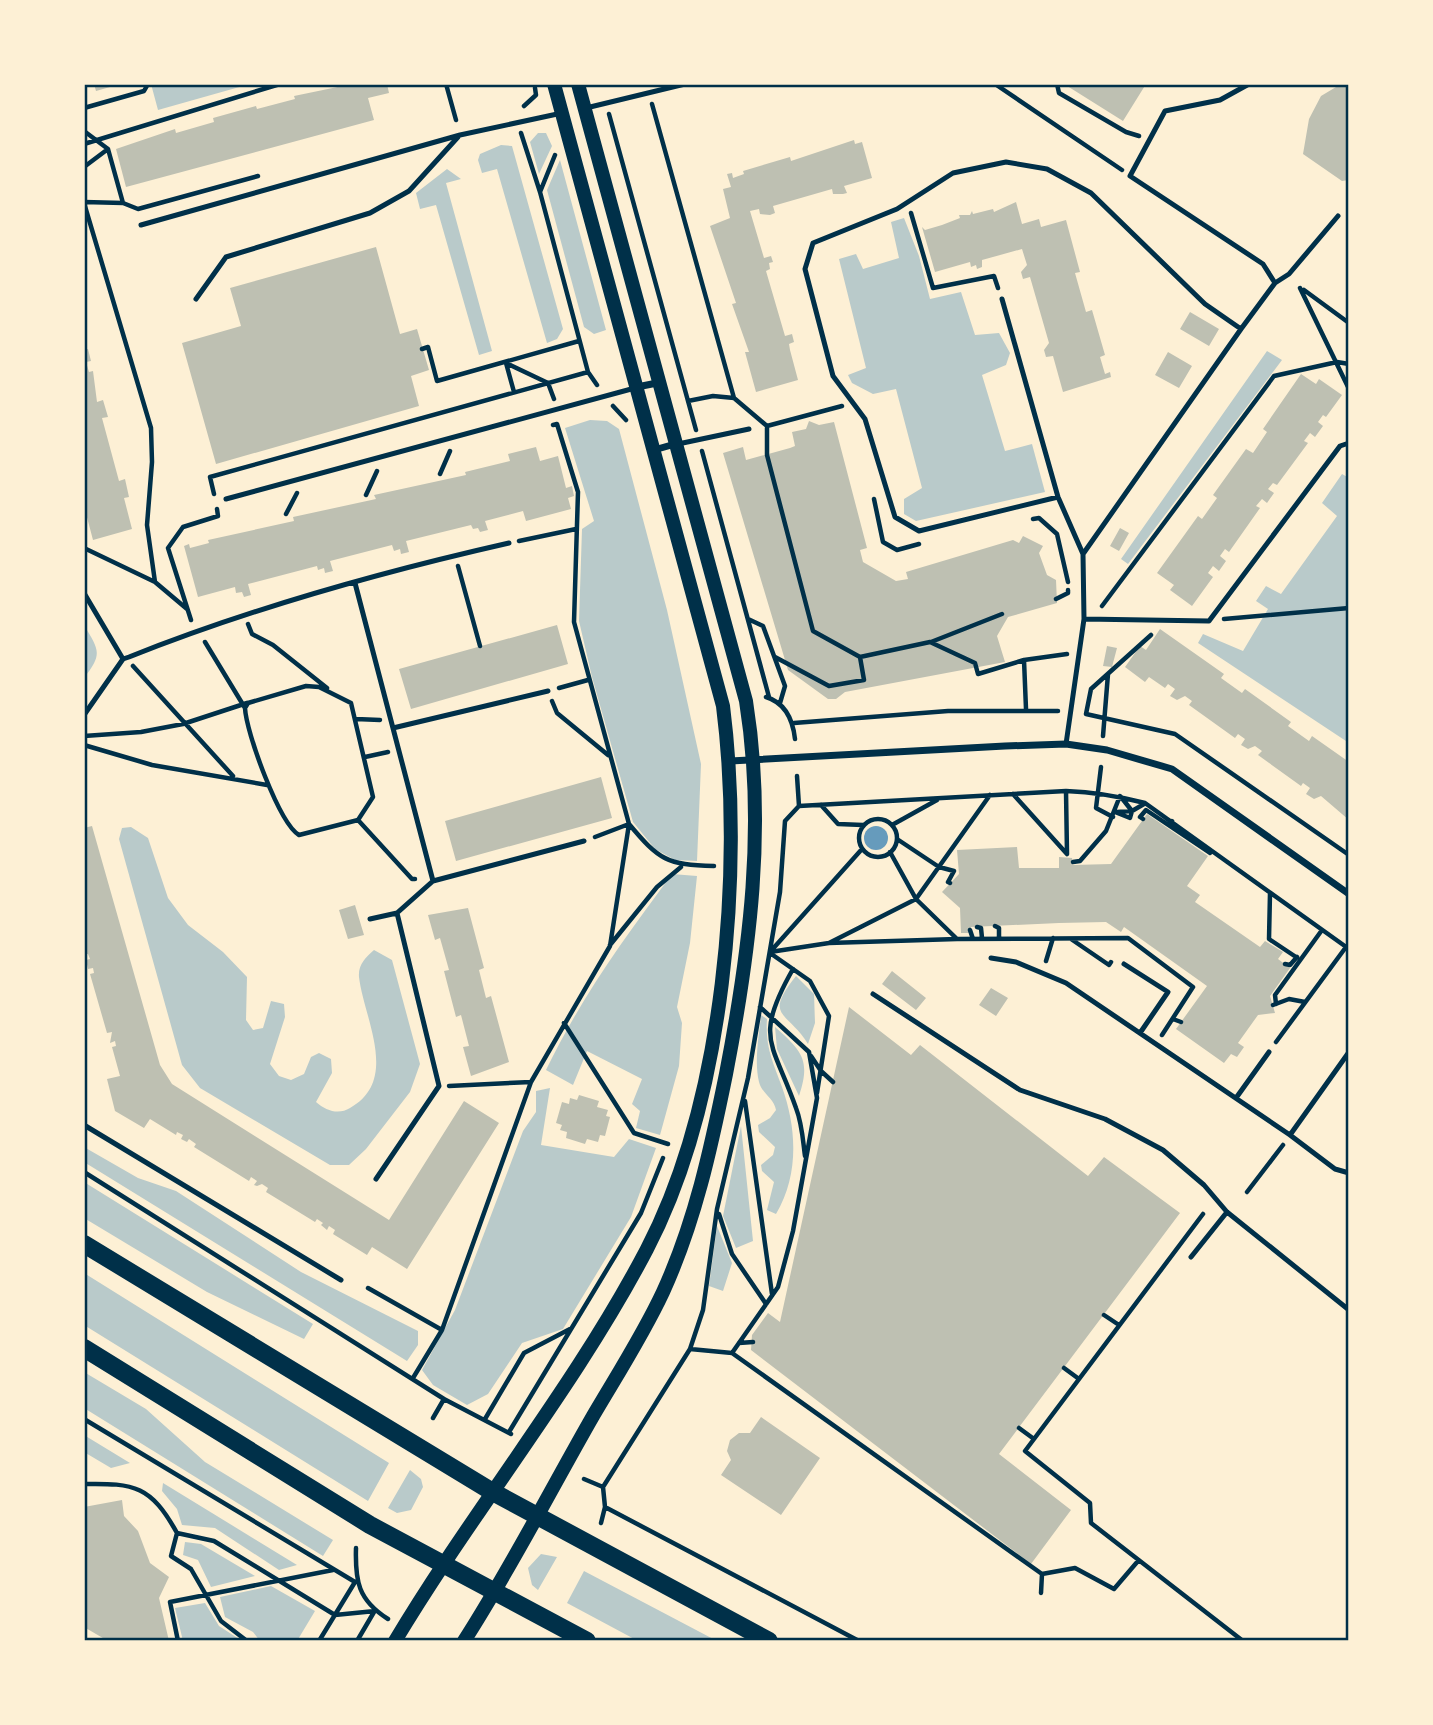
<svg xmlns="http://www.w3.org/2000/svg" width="1433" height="1725" font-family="'Exo 2',sans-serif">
<rect width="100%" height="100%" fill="#fdf0d5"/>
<path fill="#b9caca" d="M151 84H250L158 110Z
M538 133H546L552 146 539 174 530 142Z
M501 145 512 146 563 329 557 339 547 343 497 169 482 173 478 160 480 154Z
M560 160 606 330 594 334 584 327 547 190Z
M447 169 461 179 446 183 492 351 479 355 436 205 420 209 416 193Z
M904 218 919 256 930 299 961 292 975 335 999 333 1010 353 1006 365 982 375 1005 451 1032 444 1045 492 916 521 904 514V499L922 488 896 389 873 394 852 383 848 375 866 368 839 259 856 254 863 269 899 258 891 222Z
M1267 351 1282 360 1128 564 1121 559Z
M590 420 607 421 619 429 667 610 701 764 697 861 675 860 655 849 633 822 592 677 579 621 582 529 594 521 565 428Z
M1342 474 1349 478V743L1198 643 1203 634 1243 651 1268 609 1256 601 1266 586 1281 594 1337 516 1322 503Z
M84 625C99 650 103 654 84 678Z
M131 827 148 838 168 898 188 925 223 952 247 977 246 1020 253 1030 263 1028 271 1001 284 1004 285 1017 270 1064 279 1076 291 1080 304 1074 311 1057 319 1053 331 1059 332 1073 316 1102C326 1111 339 1115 350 1108 400 1080 364 1019 359 977 358 965 365 958 374 950L392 960 420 1064 410 1092 366 1149 349 1165H330L200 1088 182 1065 119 839 122 828Z
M672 874 697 876 690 943 677 1007 682 1023 679 1066 660 1135 636 1128 640 1111 632 1104 642 1079 587 1051 573 1085 546 1070C582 996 623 940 672 874Z
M796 976 814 994 815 1023 808 1044C787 1010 763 1018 796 976Z
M761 1015 767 1019C765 1047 773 1062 782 1087 797 1129 799 1175 776 1214L767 1210 774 1182 762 1171 761 1165 773 1155 775 1147 759 1132 758 1125 770 1118 776 1110C774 1098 762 1094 759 1082 754 1061 759 1036 761 1015Z
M775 1027C802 1051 811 1060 799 1096L777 1049Z
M550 1088 541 1145 614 1157 629 1139 656 1148 631 1217 563 1329 522 1343 488 1394 467 1405 433 1385 422 1370 455 1310 523 1131 536 1112V1091Z
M741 1126 753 1241 736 1248 723 1216Z
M84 1147 138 1178 176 1191 301 1272 418 1331V1345L407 1361 84 1162Z
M84 1182 313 1324 304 1339 207 1292 84 1218Z
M717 1226 732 1263 723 1291 709 1286Z
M84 1273 389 1463 368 1501 84 1325Z
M84 1372 146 1409 205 1462 333 1540 323 1556 84 1408Z
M84 1435 130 1463 111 1468 84 1452Z
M410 1470 421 1479 423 1487 411 1510 397 1513 388 1508Z
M163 1483 297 1565 279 1570 215 1528 182 1525 177 1509 162 1491Z
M185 1542 201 1544 255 1576 211 1587 198 1560 183 1555Z
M541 1554 557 1557 538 1590 532 1585 528 1568Z
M584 1571 717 1641H638L567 1603Z
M271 1586 315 1611 297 1641H260L253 1632 225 1617 220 1597Z
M205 1603 219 1626 242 1641H183L175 1608Z"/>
<path fill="#669bbc" d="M864 838a12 12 0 1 1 24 0a12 12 0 1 1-24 0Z"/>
<path fill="#bec0b2" d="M94 84H117V85L96 91Z
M352 84H387L389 93 368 98 374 120 126 187 116 149 175 129 176 133 214 122 213 118 256 106 257 109 295 99 294 96Z
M1064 84H1146L1123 121Z
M1341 84H1349V180L1342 181 1303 154 1309 119 1321 96Z
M854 140 855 144 862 142 872 178 844 186 847 193 843 194H833L832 189 773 206 775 213 770 215 760 214 759 209 750 211 764 258 771 256 773 262 769 263 770 269 766 271 785 336 792 334 794 342 789 344 790 350 798 380 756 392 745 352H749L732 304 736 303 710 226 730 218 723 189 731 187 727 174 732 173 733 178 744 174 743 171 790 157 791 161Z
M1016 202 1022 224 1039 219 1041 227 1066 220 1080 272 1075 273 1086 312 1092 310 1105 355 1100 357 1105 374 1110 372 1111 377 1063 392 1053 356 1046 357 1044 350 1049 343 1030 277 1023 279 1021 272 1027 265 1022 249 982 260V267L977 269 976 265 971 267 970 262 935 272 922 227 925 230 942 225 960 218 959 215H970L972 211 973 214 993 209 994 212Z
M376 247 400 334 417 329 429 370 411 376 419 406 216 464 182 343 241 326 230 288Z
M1190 312 1219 329 1209 346 1180 329Z
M88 349 91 361 86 362 89 372 93 371 97 402 103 400 108 417 102 418 119 481 125 479 129 497 124 498 132 529 93 540 84 506V350Z
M1168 352 1192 366 1179 388 1155 375Z
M1301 374 1316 384 1319 379 1342 395 1326 417 1323 415 1318 422 1323 426 1315 437 1310 433 1304 441 1308 443 1277 485 1273 483 1268 489 1274 493 1267 503 1262 499 1256 506 1260 508 1229 552 1225 549 1220 556 1226 561 1219 571 1213 566 1208 573 1213 577 1192 606 1170 590 1174 585 1157 573 1198 516 1202 519 1217 498 1213 495 1246 449 1253 453 1267 432 1263 429Z
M809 421 819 425 834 422 867 548 860 550 863 562 896 581 908 579 906 572 1013 540 1019 543 1023 536 1043 546 1039 553 1047 575 1056 580 1057 603 1008 617 997 636 1005 662 845 692 836 699H828L788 670 723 453 743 447 746 460 790 448 795 446 792 432 806 429Z
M536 447 540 461 558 456 566 488 572 486 574 496 568 498 571 509 526 521 523 511 485 521 488 530 480 532 478 528 473 529 471 525 406 541 409 552 401 554 400 549 394 551 392 545 330 561 333 571 325 573 324 568 318 570 317 566 248 584 251 595 244 597 242 592 236 593 235 587 198 597 184 546 189 544 190 548 209 543 208 540 294 521 293 517 376 499 374 495 466 475 465 472 510 461 508 454Z
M1120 528 1129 533 1119 551 1110 546Z
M557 625 568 664 411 709 399 669Z
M1160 629 1224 674 1221 678 1242 693 1245 689 1291 722 1288 726 1309 741 1312 736 1349 762V820L1321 796 1314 799 1306 794 1310 788 1303 783 1301 786 1258 755 1262 751 1255 746 1248 749 1241 745 1245 739 1238 734 1235 738 1189 705 1192 701 1185 696 1177 700 1170 696 1175 689 1168 684 1165 688 1149 677 1145 682 1125 667 1140 646 1146 650Z
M1107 646 1117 648 1112 667 1103 666Z
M601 777 612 818 456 861 445 821Z
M1147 814 1208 856 1187 886 1200 895 1195 902 1260 947 1265 941 1283 952 1278 959 1290 968 1270 996 1275 1013 1258 1015 1238 1043 1244 1047 1237 1057 1231 1054 1224 1063 1176 1029 1207 986 1124 927 1121 932 1106 922 1059 923 971 927 970 933H961L960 908 942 892 959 874 957 850 1017 847 1019 868H1059V857L1072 858 1073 865 1111 864Z
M92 826 160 1065 172 1084 389 1220 464 1101 499 1123 407 1269 372 1247 367 1255 333 1234 335 1230 329 1226 327 1230 321 1225 323 1223 317 1219 315 1222 266 1192 268 1188 262 1184 257 1186 254 1185 257 1181 251 1177 249 1181 194 1147 196 1144 189 1139 187 1142 181 1139 183 1135 177 1132 176 1135 150 1119 144 1128 115 1111 107 1079 120 1076 112 1047 116 1046 115 1041 110 1043 112 1032 107 1033 90 974 94 973 93 968 88 969 86 960 90 959 88 954H84V828Z
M355 905 364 935 348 939 339 910Z
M468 908 484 968 479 970 486 998 491 996 509 1062 471 1076 463 1047 469 1046 461 1015 456 1017 444 971 449 970 440 938 435 940 428 915Z
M892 971 926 998 916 1010 882 984Z
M991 988 1008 998 996 1016 979 1005Z
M849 1007 911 1055 920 1045 1088 1176 1104 1157 1180 1213 999 1454 1071 1510 1031 1564 751 1350 752 1335 768 1313 780 1322Z
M579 1095 599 1101 597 1107 608 1110 606 1116 610 1117 605 1136 600 1135 598 1142 587 1139 585 1144 566 1138 567 1132 560 1130 562 1125 556 1123 562 1102 569 1104 570 1098 577 1100Z
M761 1417 820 1458 781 1515 721 1475 731 1460 727 1451 730 1440 739 1433H750Z
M122 1500 124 1516 138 1531 150 1563 169 1577 159 1598 169 1641H108L84 1627V1507Z"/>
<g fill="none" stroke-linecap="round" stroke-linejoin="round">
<path stroke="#003049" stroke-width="4.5" d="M446 84 456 120
M995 84 1122 170
M1057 84 1059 93 1126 132 1139 136
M652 104 734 398 767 426
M524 106 536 95 535 88
M84 108 144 91 148 84
M609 114 696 430
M84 131 108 149 123 203 138 209 258 176
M521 133 540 192 588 372 597 385
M84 144 280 84
M84 167 108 149
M540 192 555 155
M84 202 123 203
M84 203 151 428 152 462 147 525 155 582
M911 213 933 288 994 276 998 288
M1300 288 1349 389
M1304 290 1349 323
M422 349 428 347 437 381 579 341
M506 363 548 383 554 399
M506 363 514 392
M688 401 713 396 734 398
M613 406 626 420
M842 406 767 426V455L813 631 860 657 930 642 975 663 978 674 1024 660 1067 654
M702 451 769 697
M440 474 450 451
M214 494 210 477 588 372
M366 495 377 471
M874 499 883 542 897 550 919 544
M286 514 297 493
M1033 519 1039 518 1057 534 1068 582
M519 541 576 529
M84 548 155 582 187 609
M458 566 480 646
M1056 599 1068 593V590
M1102 606 1274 376 1337 362 1349 364
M748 619 763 626 785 686 780 703
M1224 619 1349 608
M191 620 168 548 183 527 218 516 217 509
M248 624 252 634 273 645 327 688
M1151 635 1091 689 1086 714 1175 734 1349 855
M205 642 245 708
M931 642 1002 614
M775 657 829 686 864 680 860 657
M1024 660 1026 709
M133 666 233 776
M306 686 319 687 351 703 373 797 358 820 299 835C279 823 246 732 245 708L248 703Z
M559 688 588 680
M766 697C786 703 793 721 795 739
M552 701 557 713 608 755
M356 719 380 720
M794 723 948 711H1058
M84 736 141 732 183 724 247 703
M1103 736 1108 674
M84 745 152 765 267 785
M365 757 388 752
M1101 767 1096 808 1113 817
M797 776 799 806
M1013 794 1067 854 1066 791
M821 805 838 824 863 825
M1115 812 1130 818 1132 811 1144 804
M1117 812 1132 811 1121 797
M859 838a19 19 0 1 1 38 0a19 19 0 1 1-38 0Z
M1143 819 1140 817 1146 810 1210 853 1170 824 1172 821
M358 820 412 879H415
M892 825 937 800
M595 837 629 824C659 860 667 865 714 866
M897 839 939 867 954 871 948 882 950 883
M890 852 916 899 990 795
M1073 862 1080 861 1106 831 1120 796
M1270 893 1269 939 1296 957
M995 926 999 928V938
M977 927 981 928 982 938
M970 930 973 939
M957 939 1128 938 1193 987 1162 1035
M1071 939 1109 965 1111 962
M610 945 657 887 681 867
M770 952 829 943 957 939 916 899 829 943
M770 952 862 849
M770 953 810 981 829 1016 817 1093
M1046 961 1053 938
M1285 964 1290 965 1297 957
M793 969C753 1039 773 1042 796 1108 802 1123 803 1141 805 1156
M1276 1004 1275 995 1322 930
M1273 1005 1289 999 1305 1002
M1173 1019 1181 1022
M564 1023 634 1133 668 1144
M1276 1042 1346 947
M811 1056 821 1071 833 1082
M531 1082 610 946 629 824 574 622 578 492 557 424 553 425
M745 1101 772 1294
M84 1172 444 1399
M1247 1192 1283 1145
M719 1214 732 1254 766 1304
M1203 1214 1025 1451 1090 1503 1091 1523 1243 1641
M368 1288 442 1330 413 1378
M1104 1315 1119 1325
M442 1330 531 1082 449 1086
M739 1343 753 1342
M690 1349 732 1353 1042 1574 1075 1568 1114 1589 1138 1561
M732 1353 778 1287 793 1231 817 1098 809 1052 760 1007
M1064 1368 1079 1379
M433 1418 444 1399 511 1434
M84 1419 355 1582 319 1641
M485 1419 524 1353 570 1329
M1019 1428 1034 1439
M509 1432 641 1213 663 1158
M584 1479 603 1487 605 1507 601 1523
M84 1484C135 1483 151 1486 177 1533L214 1541 335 1615 375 1611
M603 1487 690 1349 703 1310 717 1209 748 1078 780 892 785 821 799 806 1066 791C1094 792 1118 796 1145 803L1349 949
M605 1507 859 1641
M177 1533 171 1556 191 1569 221 1621 247 1641
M356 1548C355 1581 358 1600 388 1619
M1041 1593 1042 1574
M178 1641 170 1602 333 1570
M357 1641 374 1612"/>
<path stroke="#003049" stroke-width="5" d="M586 108 685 84
M141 225 460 135 562 113
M1275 283 1289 274 1338 216
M196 299 226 257 370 213 409 191 458 137
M1002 299 1058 497 1083 554 1084 619 1066 744
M1241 329 1275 283 1263 264 1130 176 1165 111 1220 100 1249 84
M678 444 749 429
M1058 497 919 531 895 517 865 419 833 376 805 269 813 243 897 209 953 173 1006 162 1047 169 1091 193 1205 304 1241 329 1083 554
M226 499 635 388
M355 583 433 881 397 913 439 1086 376 1179
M84 593 123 659
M1084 619 1209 621 1340 446 1349 443
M84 715 123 659 129 657C252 608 381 572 509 543
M393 728 548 691
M433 881 584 841
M370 919 397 913
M991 958 1016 962 1066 983 1290 1135
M1124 964 1168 992 1140 1033
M873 994 1020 1090 1105 1119 1163 1150 1204 1185 1227 1212 1349 1310
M1349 1052 1290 1135 1335 1169 1349 1173
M1236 1098 1269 1052
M84 1125 341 1280
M1191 1257 1227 1212"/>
<path stroke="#003049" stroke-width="7" d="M637 387 657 383
M654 450 675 444
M730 761 1005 746 1066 744 1107 750 1172 769 1349 894"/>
<path stroke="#003049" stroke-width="14" d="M395 1641C474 1509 576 1385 647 1249 724 1101 744 871 723 706L554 84
M464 1641C511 1568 550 1491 593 1416 617 1375 643 1335 663 1292 695 1222 711 1148 726 1074 750 950 766 826 746 701L578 84"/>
<path stroke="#003049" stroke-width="18" d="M84 1244 491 1491 769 1641
M84 1348 370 1525 587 1641"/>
</g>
<rect width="1433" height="1725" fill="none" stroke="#fdf0d5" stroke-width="172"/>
<rect x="86" y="86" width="1261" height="1553" fill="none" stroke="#003049" stroke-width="2.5"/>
</svg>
